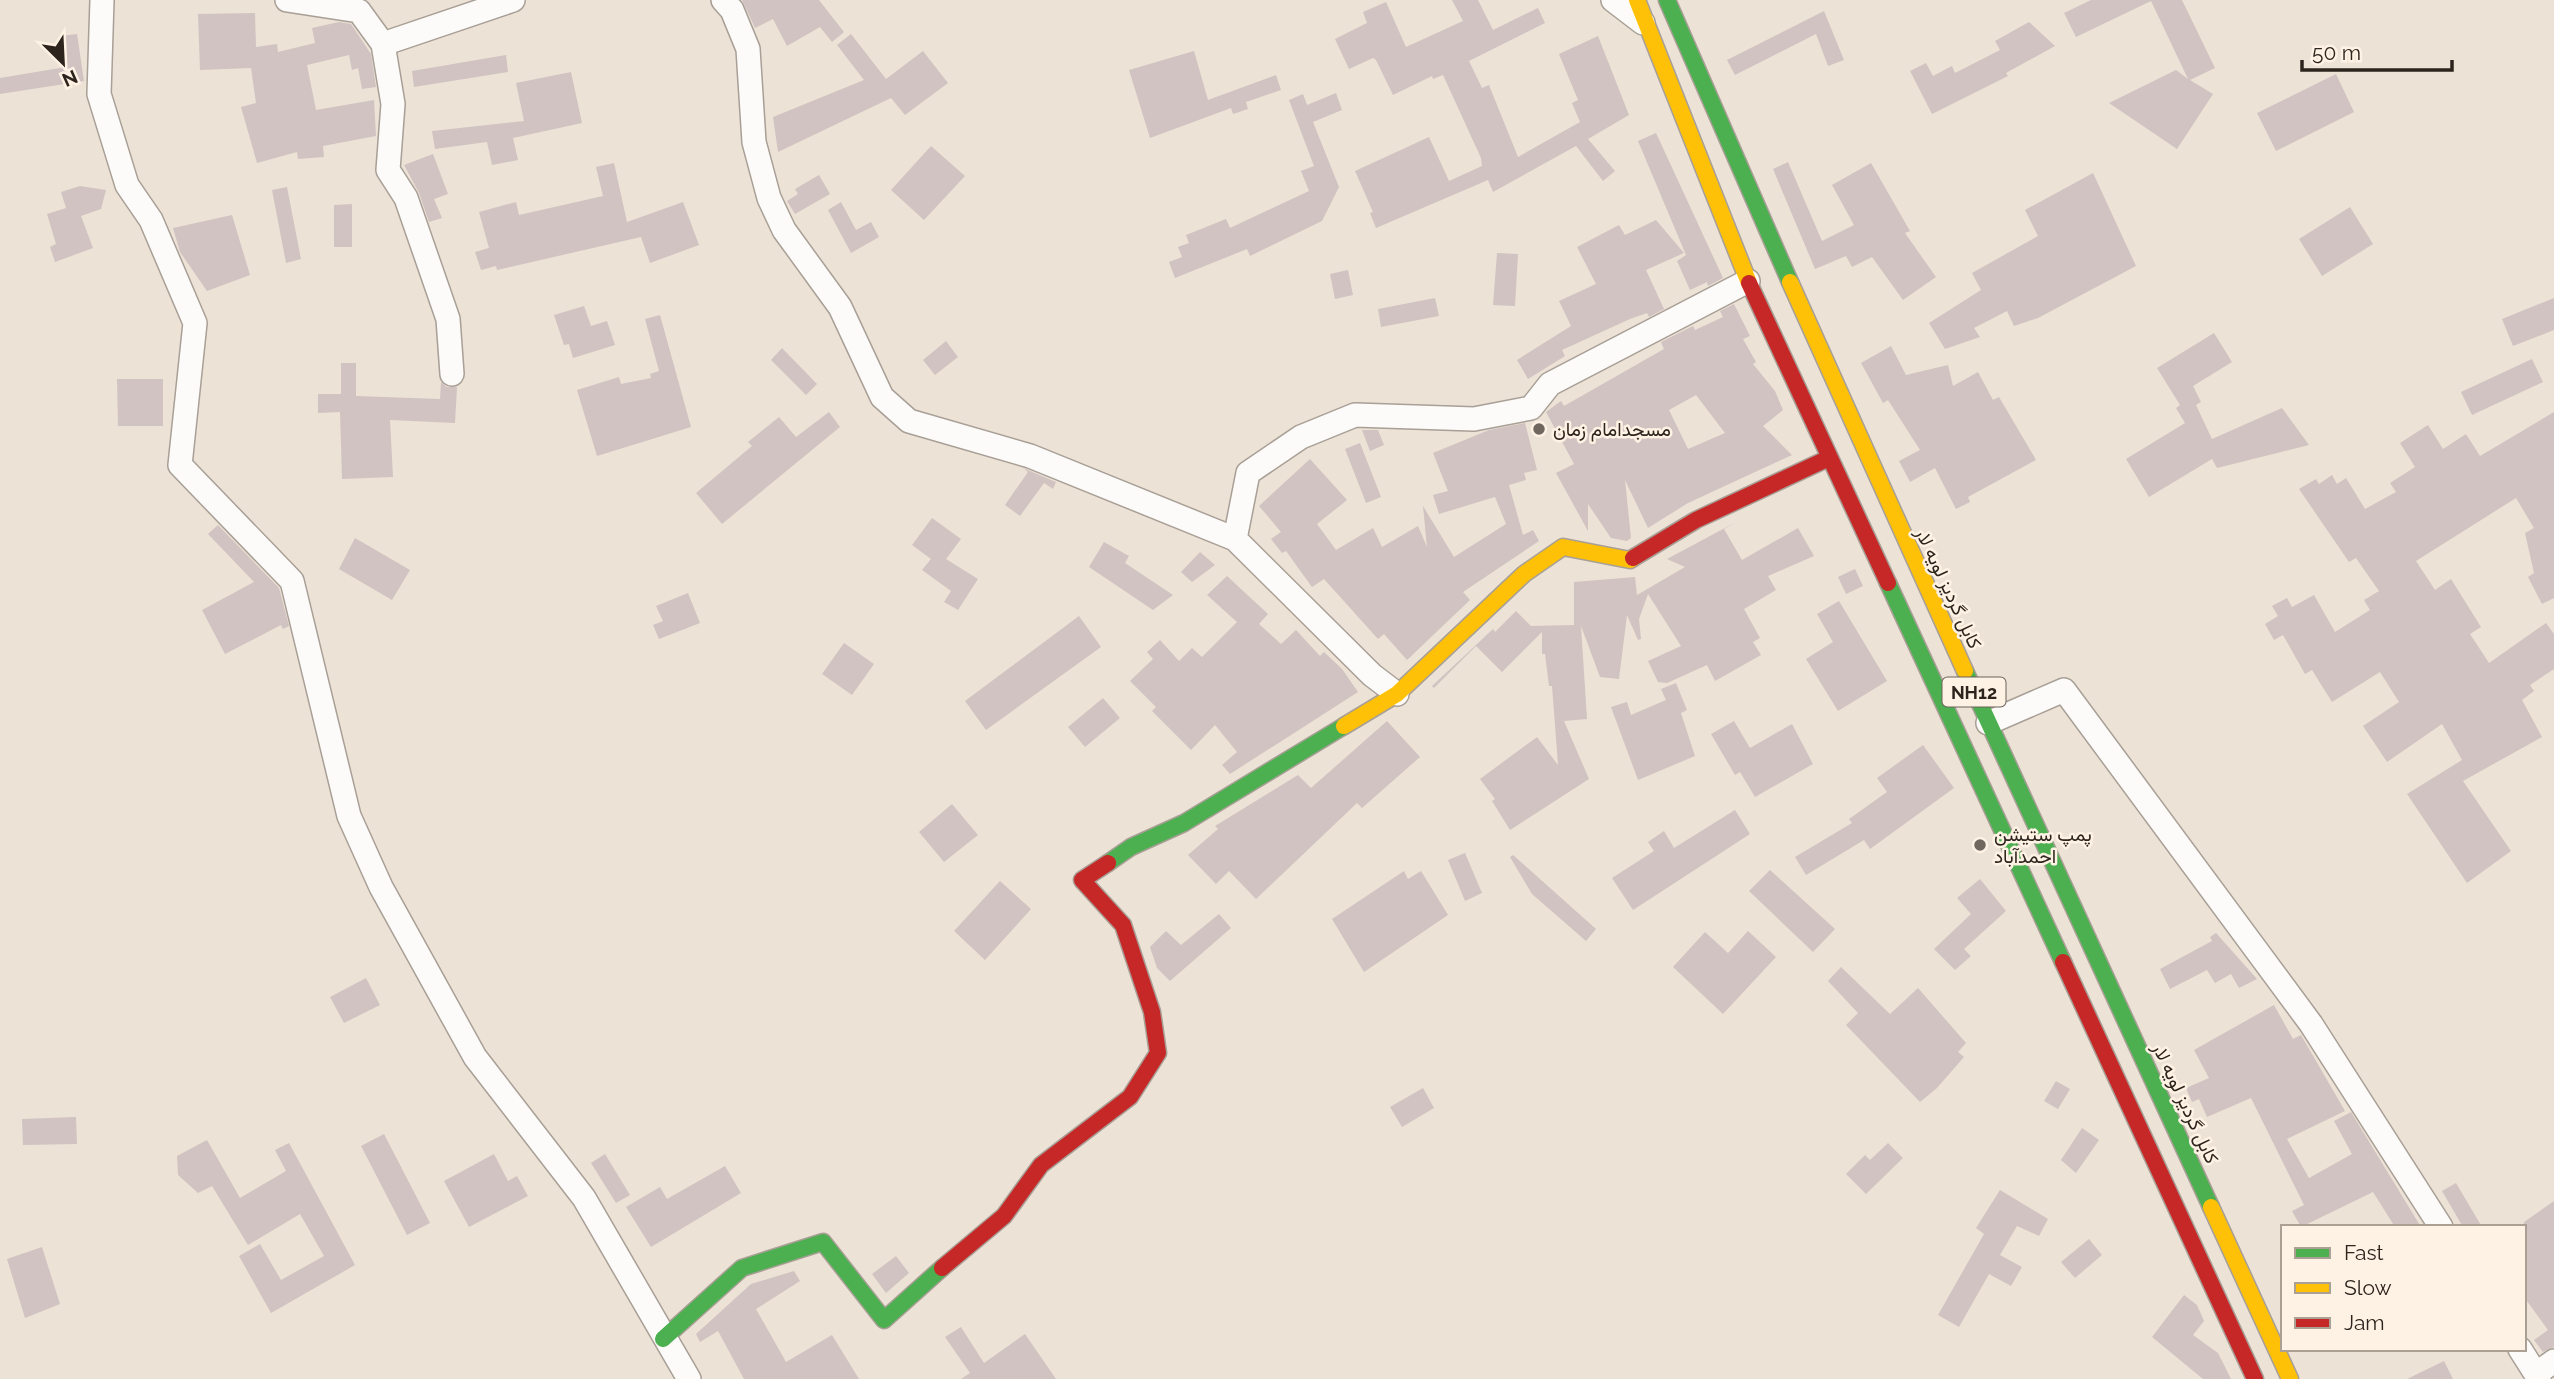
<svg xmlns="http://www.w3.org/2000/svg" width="2554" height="1379" font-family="Raleway,Vazirmatn,sans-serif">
<rect width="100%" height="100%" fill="#ede2d6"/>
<path fill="#d0c3c1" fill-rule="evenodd" d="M742 0H819L844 32 832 42 820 27 787 46 773 19 755 28Z
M1452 0H1478L1493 30 1538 8 1545 23 1469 61 1482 88 1489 85 1518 157 1580 122 1572 103 1578 100 1559 54 1598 36 1629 115 1588 139 1615 171 1603 181 1576 146 1493 192 1488 180 1376 228 1370 213 1373 212 1355 171 1429 137 1449 181 1482 166 1481 158 1443 75 1433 79 1432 76 1393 95 1376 60 1373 58 1349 69 1335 39 1367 23 1363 12 1386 2 1406 47 1463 21Z
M2091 0H2182L2215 68 2190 80 2213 94 2177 149 2109 103 2176 70 2188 79 2151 1 2076 37 2064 13Z
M1824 11 1844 60 1828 66 1816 34 1735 75 1727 60Z
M255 13 256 47 277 44 278 52 315 43 312 28 339 22 351 24 371 54 376 87 362 89 358 68 352 70 349 55 307 65 316 110 374 100 376 136 323 146 324 157 298 159 297 152 257 163 241 107 256 103 251 68 200 70 198 14Z
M2029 22 2055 46 2006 73 2008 76 1932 114 1910 71 1926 63 1933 76 1952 66 1955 73 2000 50 1995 41Z
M77 34 84 81 0 94V78L66 67 61 36Z
M851 34 886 79 923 51 948 83 905 115 891 98 778 152 773 117 864 80 837 45Z
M1194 51 1208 100 1276 75 1281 90 1246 102 1248 109 1233 114 1231 108 1150 138 1129 70Z
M506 55 508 72 414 87 412 71Z
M571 72 582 123 513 138 518 160 492 165 487 142 435 149 432 131 524 121 516 83Z
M2336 74 2354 112 2276 151 2257 113Z
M1336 93 1342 110 1313 122 1339 187 1322 221 1250 256 1247 249 1175 278 1169 262 1182 257 1178 247 1189 243 1186 235 1226 219 1230 228 1309 191 1301 171 1314 166 1289 100 1303 94 1307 105Z
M1656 133 1723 278 1708 286 1707 282 1690 290 1677 261 1686 255 1638 141Z
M931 146 965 176 924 220 891 190Z
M433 154 448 194 434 199 442 218 429 222 419 193 404 165Z
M1788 162 1822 241 1854 225 1832 185 1871 163 1910 231 1905 233 1936 277 1903 300 1872 257 1852 267 1846 256 1815 269 1773 169Z
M614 163 627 222 683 202 699 245 650 263 641 237 497 270 496 266 481 270 475 252 489 248 479 212 516 202 519 215 603 196 596 167Z
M2093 173 2136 266 2038 318 2014 326 2007 311 1974 328 1980 337 1945 349 1929 323 1981 290 1972 273 2038 236 2025 210Z
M819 175 830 194 795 214 787 201 798 194 795 189Z
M80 186 106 190 101 209 81 216 93 248 55 262 50 247 56 244 47 214 66 208 61 192Z
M287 187 301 259 286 263 272 190Z
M841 202 856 230 871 222 879 237 851 253 828 210Z
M352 204V247H334V205Z
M2350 207 2373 244 2322 276 2299 239Z
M232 215 250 275 207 291 180 252 173 228Z
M1656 220 1684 253 1646 270 1664 309 1649 317 1647 313 1630 319 1562 350 1565 356 1528 379 1517 360 1571 326 1559 301 1596 284 1577 247 1619 225 1625 235Z
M1497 253 1518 254 1515 306 1493 305Z
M1348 270 1353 295 1335 299 1330 274Z
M1435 298 1439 316 1381 327 1378 309Z
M2554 298V330L2513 346 2502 319Z
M1734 304 1750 336 1743 339 1756 362 1753 364 1775 391 1783 410 1763 426 1792 455 1688 503 1648 528 1625 480 1631 538 1627 541 1611 538 1588 504V531L1556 473 1574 464 1546 412 1561 401 1564 406 1664 349 1661 342 1693 326 1695 330 1723 317 1720 311ZM1696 395 1725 433 1688 449 1669 410Z
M584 306 591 326 607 321 615 345 573 358 569 344 564 345 554 315Z
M660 315 691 427 597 456 577 390 619 377 621 384 651 378 650 374 659 371 645 319Z
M2214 333 2232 362 2193 386 2201 402 2196 405 2212 439 2282 408 2309 445 2217 468 2212 459 2149 497 2126 459 2185 423 2176 408 2180 405 2157 368Z
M946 341 958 357 935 375 923 360Z
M1891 346 1906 375 1948 365 1953 386 1978 372 1993 400 1999 397 2036 460 1968 497 1970 502 1956 509 1935 468 1910 482 1899 461 1920 450 1888 400 1883 403 1861 363Z
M782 348 817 384 806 395 771 360Z
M2532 359 2543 382 2472 415 2461 392Z
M341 363H356V396L440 399 441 382 447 387H457L455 423 390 420 393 477 342 479 340 412 318 413V394H341Z
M117 379H163V426H118Z
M829 412 840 427 722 524 696 493 752 446 748 442 779 417 796 437Z
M2554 412V598L2542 604 2528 577 2534 573 2525 533 2534 528 2516 498 2416 561 2435 590 2451 579 2481 627 2470 634 2489 663 2546 623 2554 634V669L2530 685 2534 691 2522 700 2542 737 2463 781 2511 851 2467 883 2407 794 2462 760 2442 724 2387 762 2363 726 2399 702 2380 672 2332 702 2312 670 2305 674 2283 635 2274 640 2265 624 2278 616 2272 606 2287 598 2292 607 2314 595 2335 632 2370 610 2364 600 2379 591 2356 558 2349 562 2299 489 2316 479 2319 484 2332 475 2337 484 2346 478 2365 509 2396 492 2390 483 2415 467 2400 443 2428 425 2443 449 2466 434 2480 456Z
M1525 423 1537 470 1524 473 1526 480 1509 485 1523 535 1533 530 1539 541 1463 592 1470 600 1407 660 1384 634 1378 639 1324 579 1312 587 1286 551 1282 553 1271 539 1281 532 1259 506 1310 459 1347 500 1317 524 1336 550 1373 528 1382 547 1418 526 1427 547 1423 506 1454 557 1506 524 1495 497 1439 514 1433 495 1448 491 1433 453 1489 430Z
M1362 430H1378L1384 445 1370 451Z
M1360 443 1381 497 1366 503 1345 449Z
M1023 468 1056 482 1053 489 1044 483 1020 516 1005 505 1028 472Z
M932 518 961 539 946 559 978 579 958 610 944 602 951 591 922 570 931 559 912 545Z
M1738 521 1724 529 1742 560 1798 528 1814 556 1768 576 1776 590 1744 609 1760 638 1753 642 1761 655 1715 681 1707 665 1667 683 1658 682 1648 661 1681 646 1648 594 1639 619 1641 639 1638 640 1627 615 1619 679 1600 677 1581 626 1587 719 1564 721 1589 779 1510 830 1492 801 1495 799 1480 779 1537 737 1558 765 1552 686H1549L1545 654H1542V632L1502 672 1476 646 1434 688 1432 686 1493 629 1495 632 1516 611 1531 626 1574 625V582L1635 577 1637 595 1685 567 1667 559Z
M218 525 279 588 289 626 283 629 281 625 225 654 202 610 254 582 208 534Z
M355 538 410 570 392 600 339 569Z
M1104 542 1129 556 1125 563 1173 595 1153 610 1089 567Z
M1200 552 1215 565 1192 582 1181 572Z
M1855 569 1863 586 1846 594 1838 577Z
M1227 576 1268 614 1259 624 1281 644 1296 630 1320 656 1324 652 1342 669 1358 692 1230 774 1222 765 1237 752 1215 725 1191 750 1152 711 1156 707 1130 681 1153 659 1147 652 1160 640 1179 661 1192 648 1202 657 1237 622 1207 595Z
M688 593 700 623 659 639 653 625 663 621 656 606Z
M1839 601 1887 681 1838 711 1806 659 1833 642 1817 614Z
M1079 616 1101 647 986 730 965 701Z
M844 643 874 664 852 695 822 674Z
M1676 683 1687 710 1681 713 1695 756 1638 780 1611 707 1627 702 1631 715 1666 700 1661 689Z
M1103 698 1120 718 1085 747 1068 727Z
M1387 721 1420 757 1362 808 1357 803 1256 899 1229 871 1216 884 1188 855 1218 829 1215 826 1298 775 1311 788Z
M1734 721 1750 748 1792 724 1813 764 1755 797 1740 772 1735 775 1711 734Z
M1923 745 1954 788 1870 849 1864 840 1806 875 1795 857 1852 823 1849 819 1887 792 1877 778Z
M952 804 978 835 944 862 919 832Z
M1735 810 1750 834 1633 910 1612 878 1654 851 1648 842 1664 831 1674 848Z
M1465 853 1482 893 1465 901 1448 860Z
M1513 855 1596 929 1586 941 1532 894 1510 857Z
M1770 870 1835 929 1813 952 1749 891Z
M1404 871 1408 879 1421 871 1448 915 1364 972 1332 919Z
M1980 879 2006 911 1964 949 1971 956 1955 970 1934 949 1971 914 1957 898Z
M1000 881 1031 909 985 960 954 931Z
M1219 914 1231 928 1170 981 1157 968 1150 947 1166 931 1181 945Z
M1748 931 1776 957 1723 1014 1673 967 1705 932 1728 953Z
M2216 933 2257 979 2239 988 2231 974 2215 983 2207 970 2170 989 2160 969 2212 941 2210 937Z
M1841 967 1890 1014 1918 988 1966 1043 1958 1052 1964 1057 1937 1088 1920 1102 1846 1025 1858 1013 1828 981Z
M366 978 380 1005 344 1023 330 997Z
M2274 1005 2293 1039 2301 1035 2345 1111 2287 1139 2309 1178 2352 1154 2334 1121 2351 1112 2421 1227H2395L2373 1192 2301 1227 2292 1211 2304 1205 2251 1098 2207 1117 2199 1099 2192 1102 2186 1088 2209 1078 2194 1050Z
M2056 1081 2070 1089 2058 1109 2044 1101Z
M1423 1088 1434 1108 1402 1127 1390 1107Z
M76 1117 77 1144 23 1145 22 1119Z
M2082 1128 2099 1140 2076 1173 2061 1160Z
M384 1134 430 1223 407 1235 361 1146Z
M207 1140 240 1198 286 1171 275 1150 289 1143 355 1265 271 1313 239 1256 260 1244 281 1280 324 1256 300 1214 248 1245 212 1186 198 1193 178 1175 177 1156Z
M1888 1143 1903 1158 1866 1194 1846 1174 1865 1155 1870 1160Z
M494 1154 508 1181 517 1176 528 1196 469 1227 444 1181Z
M605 1154 630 1195 616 1203 591 1163Z
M725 1166 741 1193 651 1247 626 1207 660 1187 667 1199Z
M2456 1183 2482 1227H2463L2442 1191Z
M2000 1190 2048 1219 2039 1236 2017 1226 2000 1255 2022 1267 2011 1286 1989 1274 1959 1327 1938 1315 1984 1234 1976 1228Z
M2554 1201V1347L2543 1352 2534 1340 2548 1330 2524 1297V1222Z
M2089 1239 2102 1255 2075 1278 2061 1262Z
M42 1247 60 1304 25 1318 7 1259Z
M896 1256 909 1273 886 1293 872 1274Z
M794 1271 800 1281 756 1309 786 1362 832 1335 859 1379H744L718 1331 700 1342 696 1334 751 1284Z
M2184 1295 2197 1305 2204 1321 2193 1335 2218 1353 2231 1379H2203L2152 1337Z
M961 1327 984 1363 1025 1334 1056 1379H961L970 1373 945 1337Z
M2444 1361 2453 1379H2407Z"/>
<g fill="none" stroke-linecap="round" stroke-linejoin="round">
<defs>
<path id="street" d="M102 0 99 94 127 185 151 220 195 323 180 465 292 581 349 816 381 887 475 1057 584 1198 689 1379
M287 0 359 11 383 44 393 104 388 170 406 198 448 319 452 374
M723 0 732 10 748 49 754 142 769 198 784 230 840 307 882 397 909 421 1030 456 1235 539 1372 675 1397 694
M1613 0 1643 23
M383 44 513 0
M1235 539 1248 473 1301 437 1355 415 1474 419 1531 408 1550 384 1748 281
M1988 723 2064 690 2311 1024 2441 1227
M2520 1349 2539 1379
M2536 1374 2554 1361"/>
<path id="fast" d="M1667 0 1790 282
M1888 583 2063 962
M1965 671 2211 1207
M1108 863 1131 847 1184 823 1344 726
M663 1339 742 1268 823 1242 884 1320 942 1268"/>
<path id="slow" d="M1637 0 1749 283
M1790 282 1965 671
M1344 726 1397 694 1524 574 1563 547 1630 560 1633 558
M2211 1207 2290 1379"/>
<path id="jam" d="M1749 283 1888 583
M1633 558 1696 520 1829 458
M2063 962 2255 1379
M942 1268 1004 1216 1041 1165 1130 1097 1158 1053 1152 1012 1123 925 1082 880 1108 863"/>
</defs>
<use href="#street" stroke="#a89f96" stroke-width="26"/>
<use href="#fast" stroke="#a89f96" stroke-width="19"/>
<use href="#slow" stroke="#a89f96" stroke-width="19"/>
<use href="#jam" stroke="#a89f96" stroke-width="19"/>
<use href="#street" stroke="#fcfbf9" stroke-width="23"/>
<use href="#fast" stroke="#4caf50" stroke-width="16"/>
<use href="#slow" stroke="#ffc107" stroke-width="16"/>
<use href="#jam" stroke="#c62828" stroke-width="16"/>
</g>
<g fill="#70675e" stroke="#fef2e4" stroke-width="2.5">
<circle cx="1539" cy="429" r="7"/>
<circle cx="1980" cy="845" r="7"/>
</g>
<g text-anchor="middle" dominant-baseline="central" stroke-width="5" stroke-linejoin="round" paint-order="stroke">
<rect fill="#fef2e4" stroke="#6c6259" stroke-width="2" x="1942.5" y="677.5" width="63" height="29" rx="5"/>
<g font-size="18" font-weight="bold" fill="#2d251d">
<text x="1974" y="692">NH12</text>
</g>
<g font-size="19" fill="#2d251d" stroke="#fef2e4" text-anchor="start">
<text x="1553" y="429">مسجدامام زمان</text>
<text x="1994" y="834">پمپ ستیشن<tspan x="1994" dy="22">احمدآباد</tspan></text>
</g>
<g font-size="19" fill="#2d251d" stroke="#fef2e4">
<text transform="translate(1949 588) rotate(65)">کابل گردیز لویه لار</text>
<text transform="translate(2186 1103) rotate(65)">کابل گردیز لویه لار</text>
</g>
</g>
<rect x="2281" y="1225" width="245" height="126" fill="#fef2e4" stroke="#aaa094" stroke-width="2"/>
<rect x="2295" y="1248" width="35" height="10" fill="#4caf50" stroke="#aaa094" stroke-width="2"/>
<text x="2344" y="1260" font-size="21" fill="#2d251d">Fast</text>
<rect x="2295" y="1283" width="35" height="10" fill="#ffc107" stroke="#aaa094" stroke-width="2"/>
<text x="2344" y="1295" font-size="21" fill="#2d251d">Slow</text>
<rect x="2295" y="1318" width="35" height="10" fill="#c62828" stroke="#aaa094" stroke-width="2"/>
<text x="2344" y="1330" font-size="21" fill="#2d251d">Jam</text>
<g transform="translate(63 63) rotate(156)" stroke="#fef2e4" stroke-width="5" paint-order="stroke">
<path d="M0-5L12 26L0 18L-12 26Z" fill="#2d251d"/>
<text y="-10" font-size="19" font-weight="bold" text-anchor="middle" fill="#2d251d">N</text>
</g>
<path d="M2302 60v10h150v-10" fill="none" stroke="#2d251d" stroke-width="3.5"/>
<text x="2312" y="60" font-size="21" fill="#2d251d" stroke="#fef2e4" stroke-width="5" paint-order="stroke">50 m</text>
</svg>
